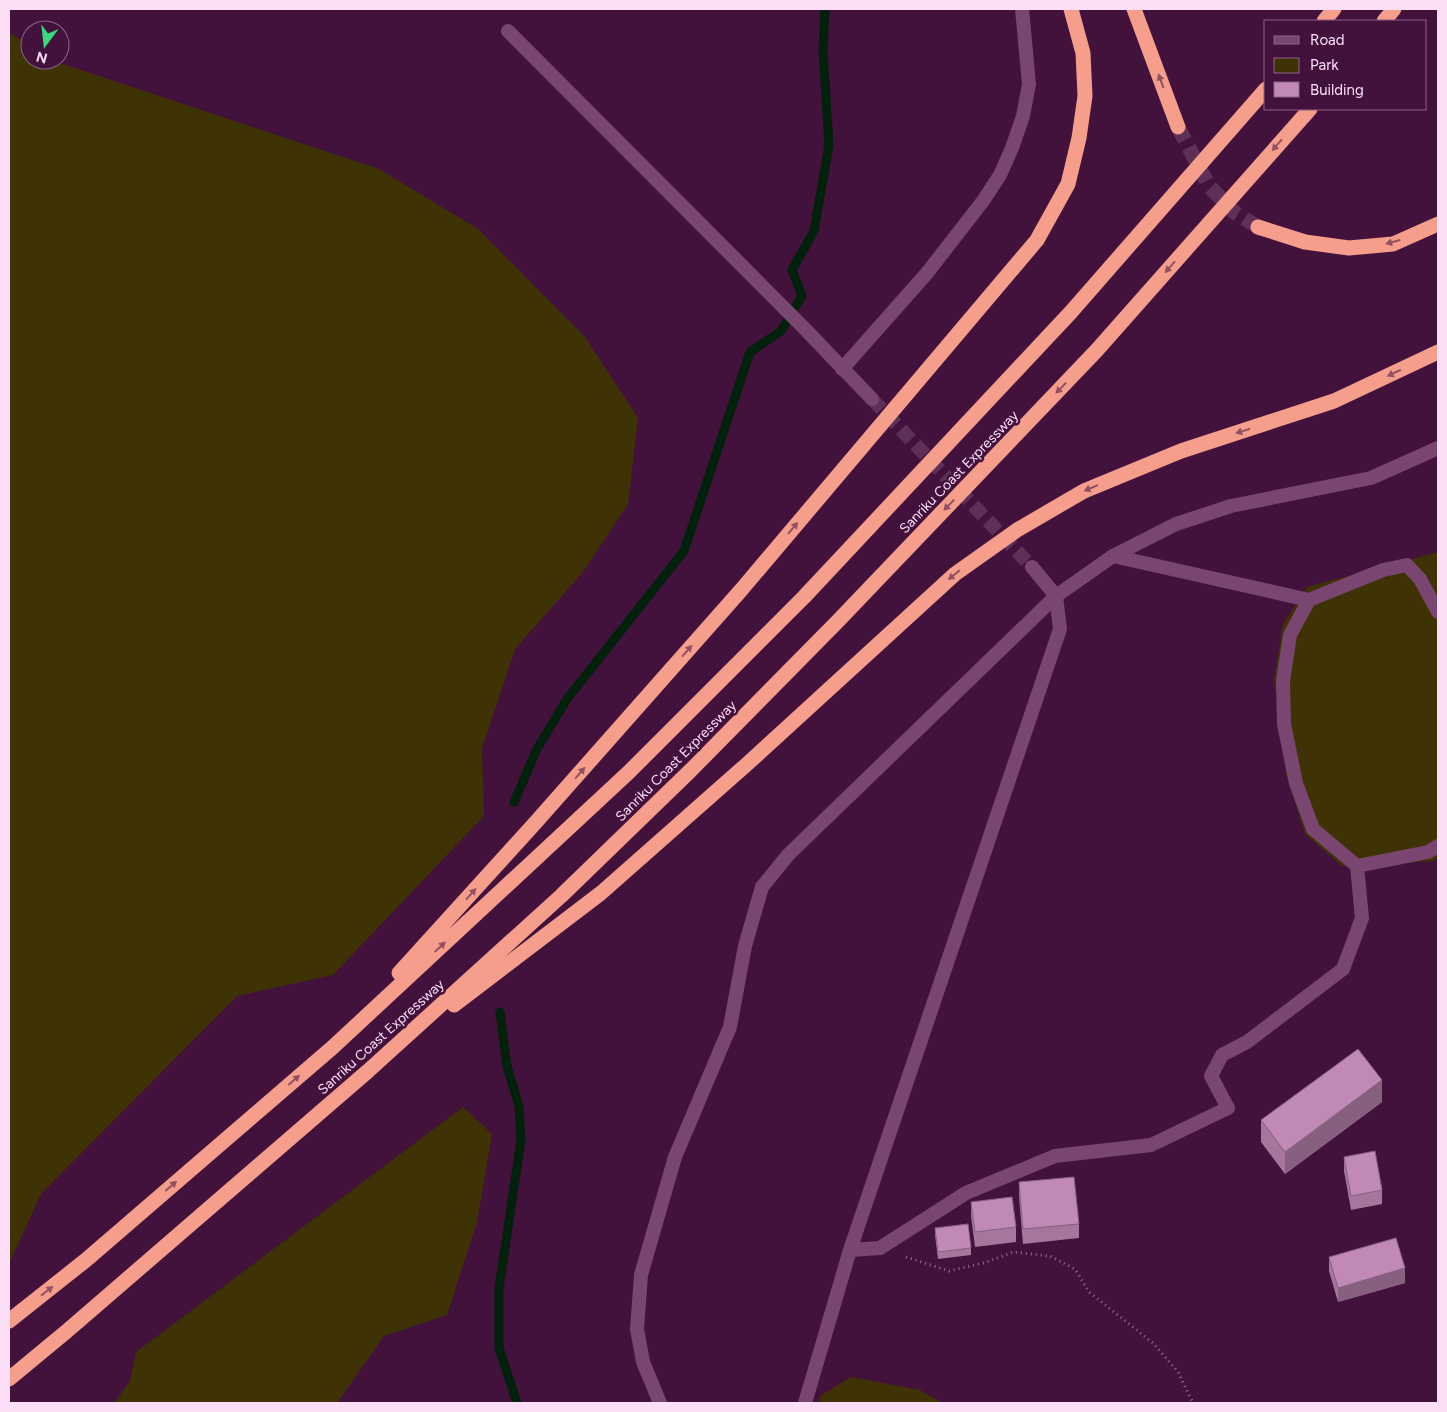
<svg xmlns="http://www.w3.org/2000/svg" width="1447" height="1412" font-family="Figtree,sans-serif">
<rect width="100%" height="100%" fill="#42113c"/>
<path fill="#3f3306" d="M9 33 30 45V60H56L63 64 379 169 478 229 585 337 638 418 628 504 583 572 515 649 482 748 484 816 333 975 237 996 41 1194 9 1264Z
M1438 552V858L1433 861 1342 866 1305 834 1286 774 1274 680 1283 624 1307 587Z
M463 1107 492 1134 477 1222 447 1315 384 1336 337 1403H114L130 1381 136 1352Z
M851 1377 920 1390 942 1403H819L820 1396Z"/>
<g fill="none" stroke-linecap="round" stroke-linejoin="round">
<path stroke="#01210d" stroke-width="9" d="M514 802 537 749 567 699 684 551 750 352 781 331 802 296 792 270 814 231 829 145 823 50 825 9
M500 1012 507 1067 519 1106 521 1140 499 1288V1348L517 1403"/>
<path stroke="#5e3058" stroke-width="14" stroke-dasharray="14 7" stroke-linecap="butt" d="M872 399 1032 567"/>
<path stroke="#5e3058" stroke-width="15" stroke-dasharray="15 8" stroke-linecap="butt" d="M1178 127 1209 186 1234 212 1258 227"/>
<path stroke="#966d90" stroke-width="3" stroke-dasharray="1 4" stroke-linecap="butt" d="M906 1257 949 1271 987 1262 1013 1252 1050 1256 1075 1269 1089 1292 1153 1343 1178 1372 1193 1403"/>
<path stroke="#7b4572" stroke-width="14" d="M1113 556 1309 600 1290 635 1283 681 1284 724 1296 783 1313 829 1357 866 1362 918 1343 969 1247 1042 1222 1055 1211 1076 1228 1108
M1309 600 1383 570 1407 565 1420 579 1438 612
M1357 866 1428 852 1438 846"/>
<path stroke="#7b4572" stroke-width="14" d="M508 31 806 330 872 399
M842 369 927 273 983 201 1000 175 1012 148 1023 116 1029 84 1022 9
M850 1250 880 1248 966 1193 1055 1156 1151 1145 1228 1108
M660 1403 643 1362 637 1329 641 1275 675 1157 730 1027 745 946 762 887 788 855 1056 596 1113 556 1176 524 1231 506 1371 478 1438 448
M805 1403 850 1250 1060 629 1056 596 1032 567"/>
<path stroke="#f49e8b" stroke-width="15" d="M1134 9 1178 127
M1324 21 1334 9
M1384 21 1394 9
M1258 227 1305 242 1349 248 1393 244 1438 224
M399 973 536 822 742 589 1037 240 1068 184 1079 138 1085 96 1083 53 1071 9
M454 1005 601 893 746 765 955 574 1017 530 1084 491 1181 451 1334 401 1438 352
M9 1321 86 1260 333 1047 629 772 804 597 1071 312 1266 89
M9 1379 67 1331 368 1071 561 896 691 770 837 622 1097 350 1310 109"/>
</g>
<path fill="#a6769d" d="M1382 1102 1285 1174 1261 1142V1120Z
M1344 1157 1382 1190V1204L1351 1210 1344 1171Z
M1019 1182 1079 1224V1238L1023 1244 1019 1197Z
M971 1202 1016 1227V1242L975 1247 971 1216Z
M935 1228 971 1248V1255L938 1259 935 1235Z
M1329 1257 1405 1283 1338 1302 1329 1271Z"/>
<path fill="#87607f" d="M1382 1080V1102L1285 1174V1152Z
M1405 1268V1283L1338 1302V1288Z"/>
<path fill="#c189b6" stroke="#87607f" d="M1358 1049 1382 1080 1285 1152 1261 1120Z
M1375 1151 1382 1190 1351 1196 1344 1157Z
M1074 1177 1079 1224 1023 1229 1019 1182Z
M1012 1197 1016 1227 975 1232 971 1202Z
M968 1224 971 1248 938 1252 935 1228Z
M1396 1238 1405 1268 1338 1288 1329 1257Z"/>
<defs><path id="oneway-solid" d="M-6-.8H1V-3.2L6.5 0L1 3.2V.8H-6Z" transform="scale(1.25)"/></defs>
<g fill="#925060">
<use href="#oneway-solid" transform="translate(1161 81) rotate(-110)"/>
<use href="#oneway-solid" transform="translate(1277 145) rotate(131)"/>
<use href="#oneway-solid" transform="translate(1393 242) rotate(165)"/>
<use href="#oneway-solid" transform="translate(1170 267) rotate(131)"/>
<use href="#oneway-solid" transform="translate(1394 373) rotate(155)"/>
<use href="#oneway-solid" transform="translate(1061 388) rotate(134)"/>
<use href="#oneway-solid" transform="translate(1243 431) rotate(162)"/>
<use href="#oneway-solid" transform="translate(1091 488) rotate(157)"/>
<use href="#oneway-solid" transform="translate(949 505) rotate(134)"/>
<use href="#oneway-solid" transform="translate(793 528) rotate(-50)"/>
<use href="#oneway-solid" transform="translate(954 575) rotate(141)"/>
<use href="#oneway-solid" transform="translate(687 651) rotate(-49)"/>
<use href="#oneway-solid" transform="translate(580 773) rotate(-49)"/>
<use href="#oneway-solid" transform="translate(471 894) rotate(-48)"/>
<use href="#oneway-solid" transform="translate(440 947) rotate(-43)"/>
<use href="#oneway-solid" transform="translate(294 1080) rotate(-41)"/>
<use href="#oneway-solid" transform="translate(171 1186) rotate(-41)"/>
<use href="#oneway-solid" transform="translate(47 1291) rotate(-38)"/>
</g>
<g text-anchor="middle" dominant-baseline="central" stroke-width="5" stroke-linejoin="round" paint-order="stroke">
<g font-size="14" fill="#fddef7" stroke="#42113c">
<text transform="translate(959 472) rotate(-46)">Sanriku Coast Expressway</text>
<text transform="translate(676 761) rotate(-45)">Sanriku Coast Expressway</text>
<text transform="translate(381 1037) rotate(-42)">Sanriku Coast Expressway</text>
</g>
</g>
<rect width="1447" height="1412" fill="none" stroke="#fddef7" stroke-width="20"/>
<rect x="1264" y="20" width="162" height="90" fill="#42113c" stroke="#8d6387"/>
<rect x="1274" y="36" width="25" height="8" fill="#7b4572" stroke="#8d6387"/>
<text x="1310" y="45" font-size="15" fill="#fddef7">Road</text>
<rect x="1274" y="58" width="25" height="15" fill="#3f3306" stroke="#8d6387"/>
<text x="1310" y="70" font-size="15" fill="#fddef7">Park</text>
<rect x="1274" y="82" width="25" height="15" fill="#c189b6" stroke="#8d6387"/>
<text x="1310" y="95" font-size="15" fill="#fddef7">Building</text>
<g transform="translate(45 45) rotate(195)"><circle r="24" fill="#42113c" stroke="#8d6387"/>
<path d="M0-4L9 19L0 12L-9 19Z" fill="#3bd77e"/>
<text y="-8" font-size="14" font-weight="bold" text-anchor="middle" fill="#fddef7">N</text>
</g>
</svg>
